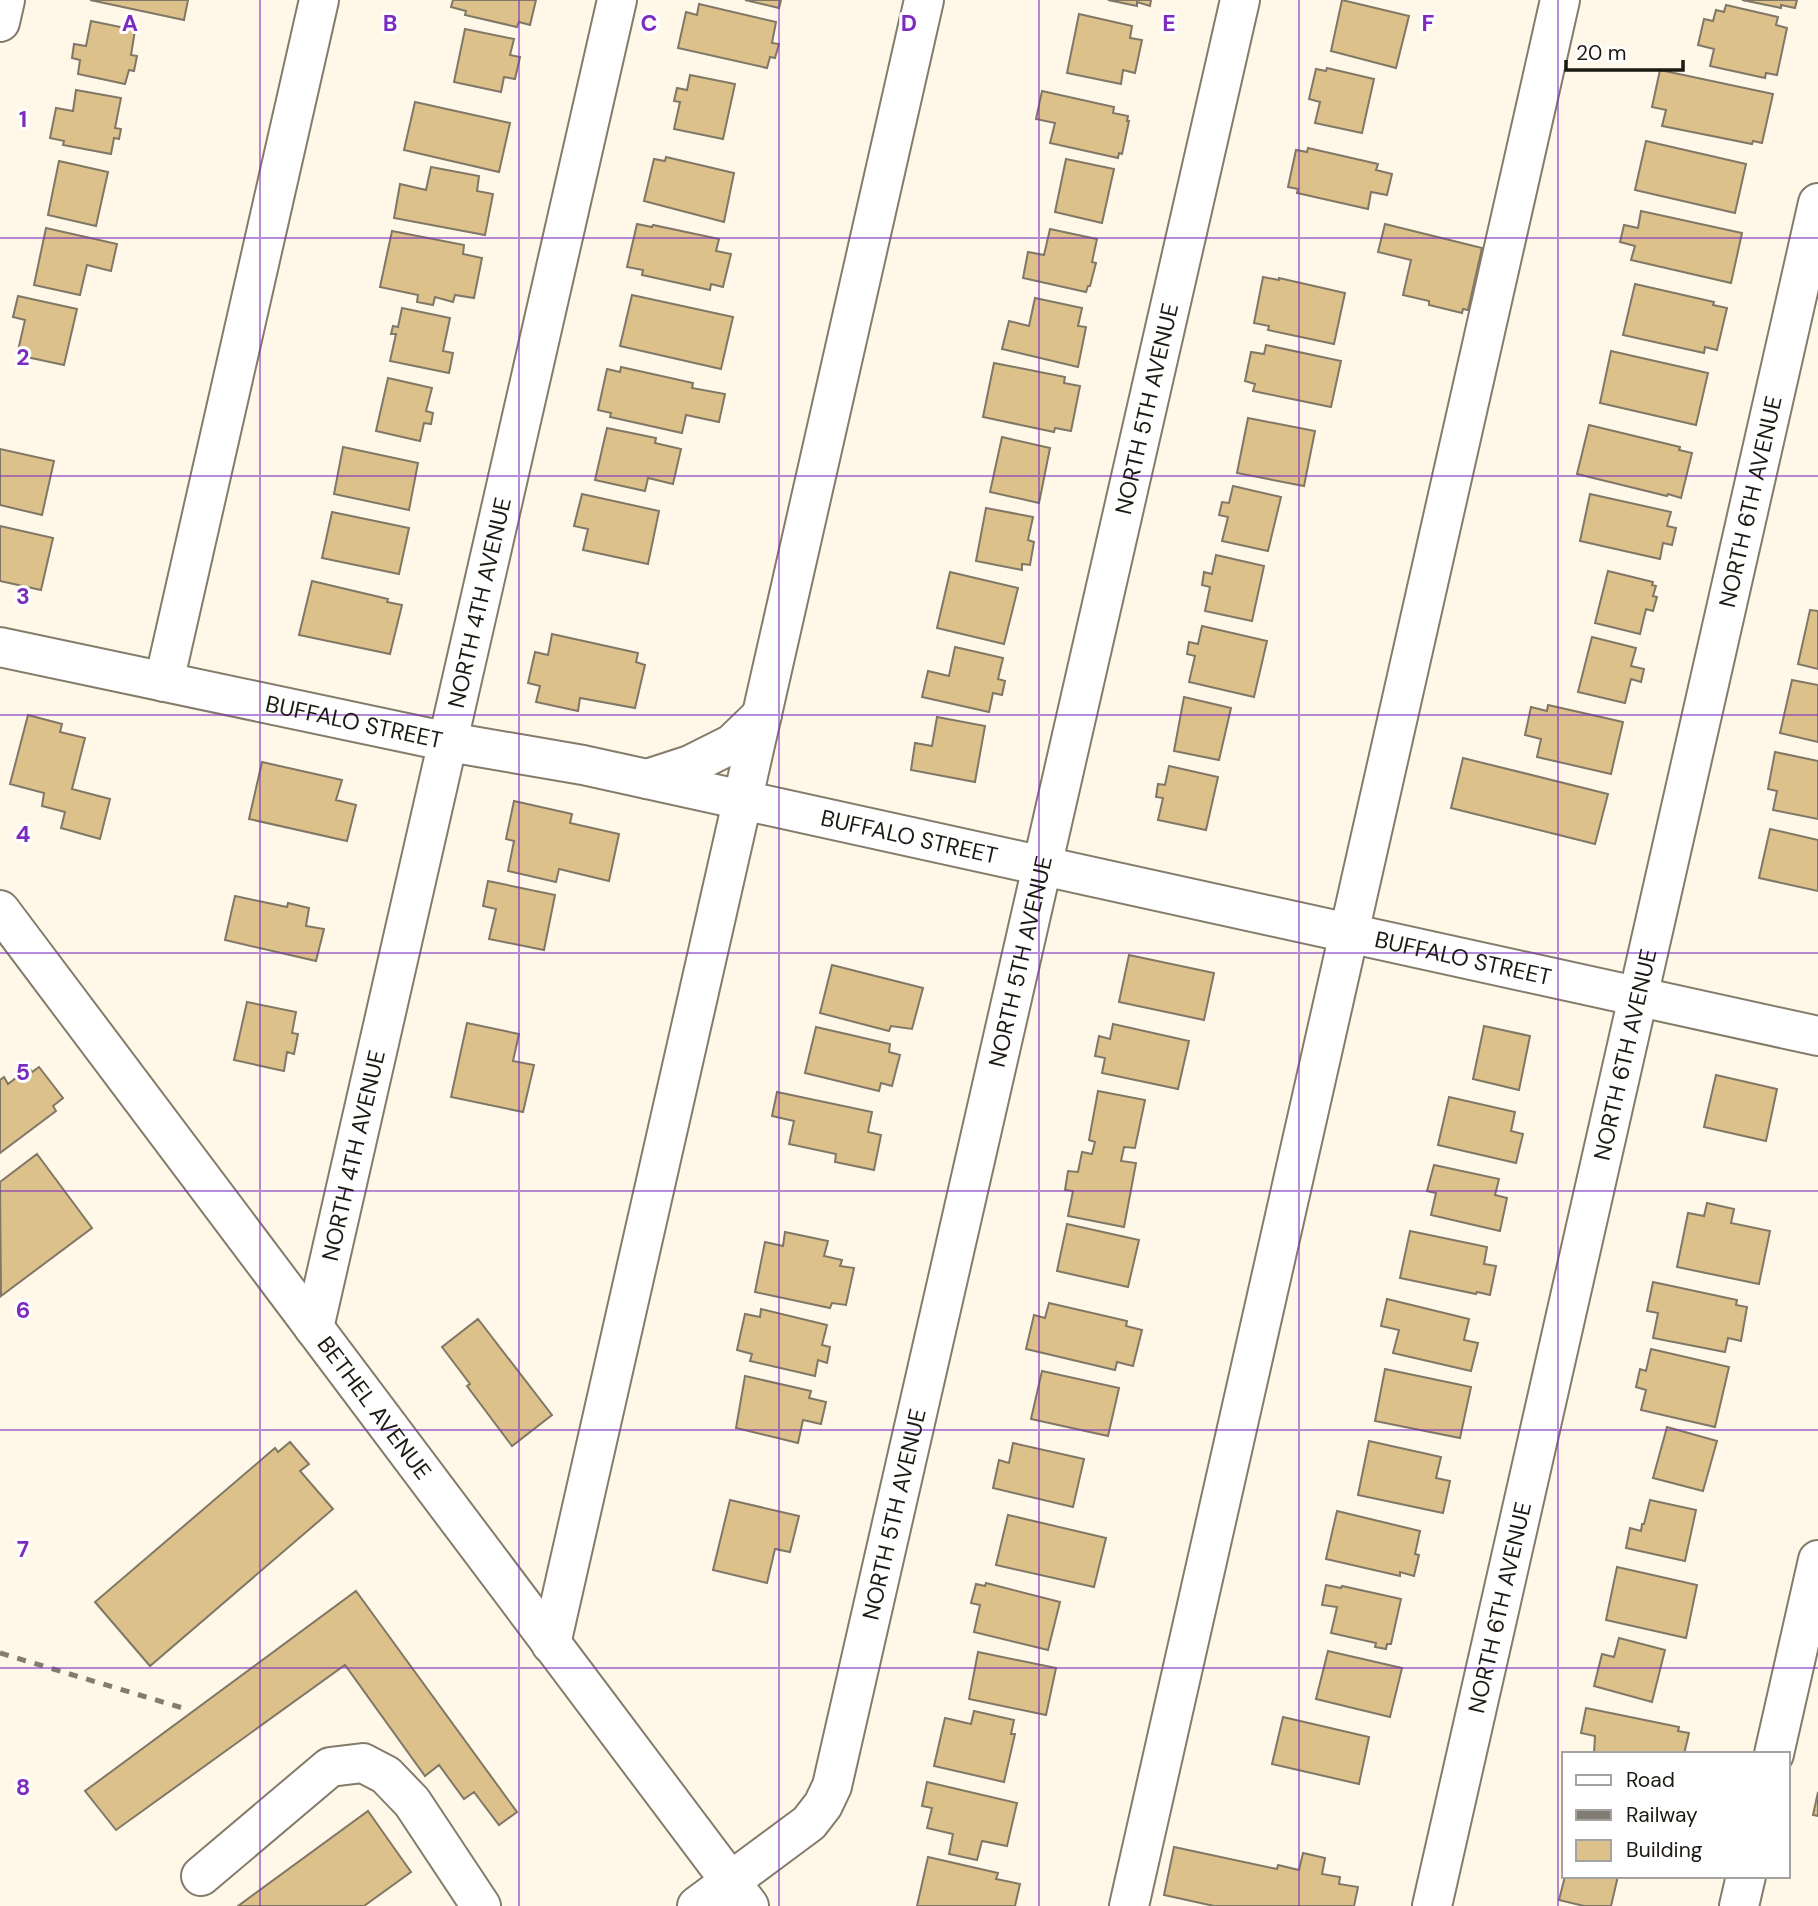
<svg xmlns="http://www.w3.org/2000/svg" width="1818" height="1906" font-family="'DM Sans',sans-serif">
<rect width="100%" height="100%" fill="#fff7e8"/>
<path fill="#ddc18b" stroke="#807766" stroke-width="2" d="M90 0H188L184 20Z
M453 0H536L530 25 519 22 517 27 465 15 466 11 451 7Z
M745 0H781L779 8Z
M1108 0H1151L1150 6 1137 2V6Z
M1342 0 1409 16 1396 68 1331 51Z
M1742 0H1797L1795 8 1781 5V8Z
M699 4 776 22 772 43 779 44 775 58 770 57 767 68 678 48 686 12 697 15Z
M1726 5 1778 17 1776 25 1787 28 1777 75 1766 73 1765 78 1710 66 1714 49 1698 45 1704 19 1713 21 1716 10 1724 12Z
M1079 14 1132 26 1130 38 1142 40 1135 73 1123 70 1121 84 1067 73Z
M91 21 135 30 131 55 137 56 134 71 129 70 125 84 78 74 80 60 72 58 74 44 86 46Z
M465 29 514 39 510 55 520 57 515 79 504 77 501 92 454 82Z
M1327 68 1374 79 1362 133 1315 123 1320 102 1309 99 1316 69 1326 71Z
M1660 70 1773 94 1762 143 1753 141 1752 144 1662 126 1666 110 1652 107Z
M690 75 735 84 723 139 674 129 680 102 674 101 677 88 687 90Z
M76 90 121 98 115 128 121 129 119 139 114 138 111 154 63 145 64 141 50 138 56 108 73 111Z
M1042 91 1114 107 1113 113 1128 116 1127 121H1129L1122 154 1119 153 1118 158 1050 143 1055 123 1036 119Z
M415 102 510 123 499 172 404 150Z
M1646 141 1746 164 1735 213 1635 190Z
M1308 148 1378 164 1376 170 1392 174 1387 195 1371 192 1368 209 1297 193 1298 189 1288 187 1296 150 1307 152Z
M666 157 734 173 724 222 644 201 654 159 665 161Z
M1066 159 1114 169 1102 223 1055 212Z
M59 161 108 172 96 226 48 215Z
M431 167 479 176 477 191 493 194 485 235 394 218 400 184 426 190Z
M1641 211 1742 233 1731 283 1631 260 1635 246 1620 242 1624 225 1638 228Z
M637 224 652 227 653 225 719 239 716 251 731 254 723 287 711 284 710 290 642 275 643 270 627 267Z
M1385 224 1482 248 1468 310 1463 309 1462 313 1429 305V301L1403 295 1411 260 1378 252Z
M46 228 117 244 111 271 87 265 80 295 34 285Z
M1050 229 1097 239 1092 262 1096 263 1090 286H1088L1086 292 1023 278 1028 252 1044 255Z
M392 231 464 245 463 254 482 258 474 298 455 295 453 302 435 297 433 305 417 302 418 295 380 287Z
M1263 277 1279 280V278L1345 293 1334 344 1268 330 1269 326 1254 323Z
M1635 284 1714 302 1713 305 1727 308 1717 350 1705 347 1704 353 1623 335Z
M632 295 733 317 721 369 620 346Z
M18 296 77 309 64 365 17 355 25 320 13 317Z
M1035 298 1082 308 1078 326 1086 327 1078 367 1002 349 1009 321 1029 326Z
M402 308 450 318 443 351 453 353 449 373 390 361 396 334H391L393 326 398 327Z
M1266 345 1341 361 1331 407 1253 391 1255 384 1245 381 1251 352 1264 354Z
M1611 351 1708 373 1696 425 1600 403Z
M994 363 1065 377 1064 383 1080 386 1071 431 1055 428 1054 432 983 417Z
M621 367 693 383 692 388 725 394 719 422 686 415 682 433 610 417 611 413 598 410 607 369 620 372Z
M388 378 432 388 426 411 433 413 431 424 424 423 420 441 376 431Z
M1248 418 1315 431 1304 486 1237 473Z
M1589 425 1680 447 1679 450 1692 453 1681 498 1668 494 1667 496 1577 474Z
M607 428 656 438 655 443 681 449 673 484 648 478 645 491 595 480Z
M1002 437 1050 448 1039 503 990 492Z
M343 447 418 463 409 510 334 494Z
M0 449 54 461 42 515 0 505Z
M1233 486 1281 497 1268 551 1222 541 1228 517 1219 515 1222 502 1229 503Z
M582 494 659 511 648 564 583 550 588 529 574 526Z
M1590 494 1671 512 1667 526 1676 528 1672 545 1663 543 1660 559 1580 541Z
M986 508 1033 517 1028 540 1034 542 1030 565 1022 564V570L976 561Z
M332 512 409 528 399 574 322 558Z
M0 526 53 538 41 590 0 581Z
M1216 555 1264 566 1252 621 1205 611 1210 587 1202 585 1204 572 1212 574Z
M1608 571 1653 582 1652 585 1656 586 1653 596 1657 597 1653 611 1646 609 1640 634 1595 623Z
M950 572 1018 588 1004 644 937 628Z
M312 581 388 599 387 602 402 605 390 654 299 635Z
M1810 610 1818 611V669L1798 664Z
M1202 626 1267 641 1254 697 1189 682 1195 656 1187 654 1189 642 1198 644Z
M552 634 638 653 636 662 645 665 635 708 580 698 578 711 536 702 540 686 528 683 535 652 548 655Z
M1592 637 1636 648 1631 666 1644 669 1641 682 1631 679 1625 703 1578 692Z
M955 647 1003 658 998 679 1005 681 1002 695 993 693 989 712 922 697 928 671 949 676Z
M1792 680 1818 685V742L1780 733Z
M1184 697 1231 708 1219 760 1174 751Z
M1548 705 1623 722 1611 774 1537 757 1541 739 1525 735 1531 707 1547 711Z
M28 715 62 724 60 732 85 738 72 789 110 799 100 839 61 828 65 812 42 806 44 793 10 784Z
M937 717 985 726 975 782 911 770 915 743 932 746Z
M1775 752 1818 761V819L1773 810 1777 791 1768 789Z
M1463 758 1608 794 1595 844 1451 808Z
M262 762 342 780 336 800 356 805 347 841 249 819Z
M1169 766 1218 777 1206 830 1158 820 1163 798 1156 797 1158 784 1165 785Z
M514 801 572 814 570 823 619 834 609 881 559 869 556 882 508 871 514 841 506 839Z
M1770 829 1818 840V891L1759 878Z
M488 881 555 895 544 950 489 939 496 909 483 906Z
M235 896 287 907 288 903 309 908 306 926 324 929 316 961 225 940Z
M1129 955 1214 973 1204 1020 1119 1002Z
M832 965 923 988 912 1029 891 1026 889 1031 820 1013Z
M247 1002 296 1012 292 1033 298 1034 294 1054 287 1052 284 1071 234 1060Z
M467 1023 519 1034 513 1061 534 1065 523 1112 451 1097Z
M1113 1024 1189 1041 1178 1089 1102 1073 1105 1058 1095 1056 1099 1036 1110 1039Z
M1484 1026 1530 1036 1519 1090 1473 1079Z
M816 1027 890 1044 889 1052 900 1055 892 1086 881 1083 879 1091 805 1073Z
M39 1067 63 1098 53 1106 56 1111 0 1153V1080L4 1077 8 1084 29 1068 32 1072Z
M1716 1075 1777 1089 1766 1141 1704 1127Z
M1098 1091 1145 1100 1135 1148 1124 1147 1121 1161 1136 1163 1124 1227 1068 1216 1073 1191 1065 1190 1068 1171 1078 1172 1082 1152 1092 1154 1095 1142 1089 1140Z
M777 1092 872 1112 868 1132 881 1135 874 1170 835 1162 836 1154 789 1144 794 1121 772 1116Z
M1449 1097 1515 1112 1511 1131 1523 1134 1516 1163 1438 1145Z
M37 1154 92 1228 1 1296 0 1182Z
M1434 1165 1499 1179 1495 1195 1507 1198 1500 1231 1431 1215 1436 1193 1427 1191Z
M1707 1203 1734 1209 1731 1223 1770 1231 1759 1284 1677 1267 1688 1213 1704 1216Z
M1067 1224 1139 1240 1128 1287 1057 1271Z
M1410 1231 1487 1247 1484 1264 1496 1266 1490 1295 1477 1292 1476 1294 1400 1278Z
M785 1232 828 1241 824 1256 842 1260 840 1266 854 1268 846 1305 832 1303 830 1308 755 1292 765 1242 783 1246Z
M1653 1282 1737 1300 1736 1305 1747 1307 1741 1341 1728 1338 1725 1352 1653 1338 1658 1313 1647 1311Z
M1387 1299 1469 1319 1464 1340 1478 1343 1471 1371 1393 1353 1399 1330 1381 1326Z
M1049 1303 1127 1321 1126 1326 1142 1330 1133 1366 1117 1362 1115 1370 1026 1349 1034 1315 1045 1318Z
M761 1309 827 1325 822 1345 830 1347 827 1363 818 1360 815 1376 750 1361 752 1354 737 1350 745 1314 760 1317Z
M478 1319 552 1415 512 1446 467 1386 470 1384 442 1347Z
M1651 1349 1729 1367 1715 1427 1641 1410 1646 1390 1636 1387 1640 1369 1646 1371Z
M1385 1369 1471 1387 1460 1438 1375 1421Z
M1042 1371 1119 1388 1108 1436 1031 1419Z
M745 1376 811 1391 809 1398 826 1402 821 1424 803 1420 798 1443 736 1428Z
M1667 1427 1717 1441 1703 1491 1653 1478Z
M1369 1441 1441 1457 1436 1478 1450 1481 1443 1513 1358 1495Z
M290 1442 309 1464 300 1471 333 1509 150 1666 95 1602 275 1448 278 1452Z
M1013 1443 1084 1459 1073 1507 993 1488 999 1460 1009 1463Z
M730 1500 799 1516 790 1552 775 1549 767 1583 713 1570Z
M1650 1500 1696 1510 1685 1561 1626 1548 1630 1528 1641 1531 1642 1524H1644Z
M1337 1511 1420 1531 1415 1554 1419 1555 1414 1576 1400 1572V1576L1326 1559Z
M1008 1515 1106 1538 1094 1587 996 1565Z
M1617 1567 1697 1585 1686 1638 1606 1620Z
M986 1583 1060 1602 1048 1650 974 1632 980 1605 971 1603 976 1584 985 1586Z
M1326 1585 1341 1588 1342 1586 1401 1599 1391 1644H1387L1386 1649 1375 1647 1376 1643 1331 1633 1337 1607 1322 1605Z
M356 1591 517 1812 499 1825 474 1792 464 1799 439 1765 425 1776 345 1665 116 1830 85 1791Z
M1619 1638 1665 1650 1652 1702 1594 1686 1602 1654 1614 1657Z
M1328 1651 1402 1668 1390 1717 1316 1699Z
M978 1652 1056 1668 1046 1715 969 1699Z
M1586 1708 1679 1727 1678 1731 1689 1733 1684 1754H1594L1595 1736 1581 1733Z
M974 1711 1014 1720 1011 1734H1015L1004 1782 934 1766 945 1718 971 1724Z
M1283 1717 1369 1737 1359 1784 1272 1764Z
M927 1782 1017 1803 1007 1846 982 1841 977 1860 949 1854 953 1834 927 1828 932 1808 922 1806Z
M1818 1792V1816L1813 1815Z
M368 1811 411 1872 364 1906H238Z
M1174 1847 1277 1869 1278 1865 1299 1870 1303 1853 1325 1858 1322 1874 1340 1877 1339 1884 1358 1887 1354 1906H1214L1164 1895Z
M928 1857 998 1873 996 1879 1020 1884 1015 1906H917Z
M1565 1876H1618L1611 1906H1584L1559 1900Z"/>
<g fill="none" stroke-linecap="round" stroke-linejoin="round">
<defs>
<g id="minor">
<path d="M0 22 5 0"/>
<path id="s1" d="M0 647 449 742 583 765 1818 1036"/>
<path d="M164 682 319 0"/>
<path d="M647 779 690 765 732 744 762 715"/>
<path id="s2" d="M0 910 749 1906"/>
<path id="s3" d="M314 1328 617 0"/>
<path d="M551 1644 924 0"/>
<path d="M1774 1754 1818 1560"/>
<path d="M201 1876 330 1767 363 1763 386 1775 412 1802 481 1906"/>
<path id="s4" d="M697 1906 809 1823 823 1805 832 1786 1240 0"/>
<path d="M1129 1906 1560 0"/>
<path id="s5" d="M1432 1906 1818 203"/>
<path d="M1739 1906 1746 1876"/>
</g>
</defs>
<use href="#minor" stroke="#847b6b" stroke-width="42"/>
<use href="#minor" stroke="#fff" stroke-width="38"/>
<path stroke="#827d73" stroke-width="5" stroke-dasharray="9 9" stroke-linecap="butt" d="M0 1653 186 1709"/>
</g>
<path fill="none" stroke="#7b2cbf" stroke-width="2" stroke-opacity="0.55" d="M260 0V1906M519 0V1906M779 0V1906M1039 0V1906M1299 0V1906M1558 0V1906M0 238H1818M0 476H1818M0 715H1818M0 953H1818M0 1191H1818M0 1430H1818M0 1668H1818"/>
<g text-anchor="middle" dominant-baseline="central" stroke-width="6" stroke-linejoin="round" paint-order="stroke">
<g font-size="23" fill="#1d1913" stroke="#fff">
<text stroke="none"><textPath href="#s4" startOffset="1596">NORTH 5TH AVENUE</textPath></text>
<text stroke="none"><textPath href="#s5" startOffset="1440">NORTH 6TH AVENUE</textPath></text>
<text stroke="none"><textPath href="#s3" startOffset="744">NORTH 4TH AVENUE</textPath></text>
<text stroke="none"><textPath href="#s1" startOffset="362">BUFFALO STREET</textPath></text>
<text stroke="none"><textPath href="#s1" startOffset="929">BUFFALO STREET</textPath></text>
<text stroke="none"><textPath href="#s1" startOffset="1496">BUFFALO STREET</textPath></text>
<text stroke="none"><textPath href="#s4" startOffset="1029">NORTH 5TH AVENUE</textPath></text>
<text stroke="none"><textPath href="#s5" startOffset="873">NORTH 6TH AVENUE</textPath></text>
<text stroke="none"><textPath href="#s3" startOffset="177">NORTH 4TH AVENUE</textPath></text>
<text stroke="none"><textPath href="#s2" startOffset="623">BETHEL AVENUE</textPath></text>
<text stroke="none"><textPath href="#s4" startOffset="462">NORTH 5TH AVENUE</textPath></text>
<text stroke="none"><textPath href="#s5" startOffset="306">NORTH 6TH AVENUE</textPath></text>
</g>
</g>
<g font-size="23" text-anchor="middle" font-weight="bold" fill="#7b2cbf" stroke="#fff" stroke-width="6" stroke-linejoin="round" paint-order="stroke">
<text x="130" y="31">A</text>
<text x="390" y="31">B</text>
<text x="649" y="31">C</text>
<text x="909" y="31">D</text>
<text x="1169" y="31">E</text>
<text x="1428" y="31">F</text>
<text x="23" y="127">1</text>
<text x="23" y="365">2</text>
<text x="23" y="604">3</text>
<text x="23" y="842">4</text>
<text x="23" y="1080">5</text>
<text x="23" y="1318">6</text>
<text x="23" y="1557">7</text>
<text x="23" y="1795">8</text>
</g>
<rect x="1562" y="1752" width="228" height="126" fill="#ffffff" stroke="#a5a3a1" stroke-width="2"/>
<rect x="1576" y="1775" width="35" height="10" fill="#ffffff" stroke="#a5a3a1" stroke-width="2"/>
<text x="1626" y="1787" font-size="21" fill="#1d1913">Road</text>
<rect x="1576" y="1810" width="35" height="10" fill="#827d73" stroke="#a5a3a1" stroke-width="2"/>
<text x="1626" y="1822" font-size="21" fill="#1d1913">Railway</text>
<rect x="1576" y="1840" width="35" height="21" fill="#ddc18b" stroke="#a5a3a1" stroke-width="2"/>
<text x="1626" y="1857" font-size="21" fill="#1d1913">Building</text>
<path d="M1566 60v10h117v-10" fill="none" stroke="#1d1913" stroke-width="3.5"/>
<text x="1576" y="60" font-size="21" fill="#1d1913" stroke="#ffffff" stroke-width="5" paint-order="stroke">20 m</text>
</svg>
